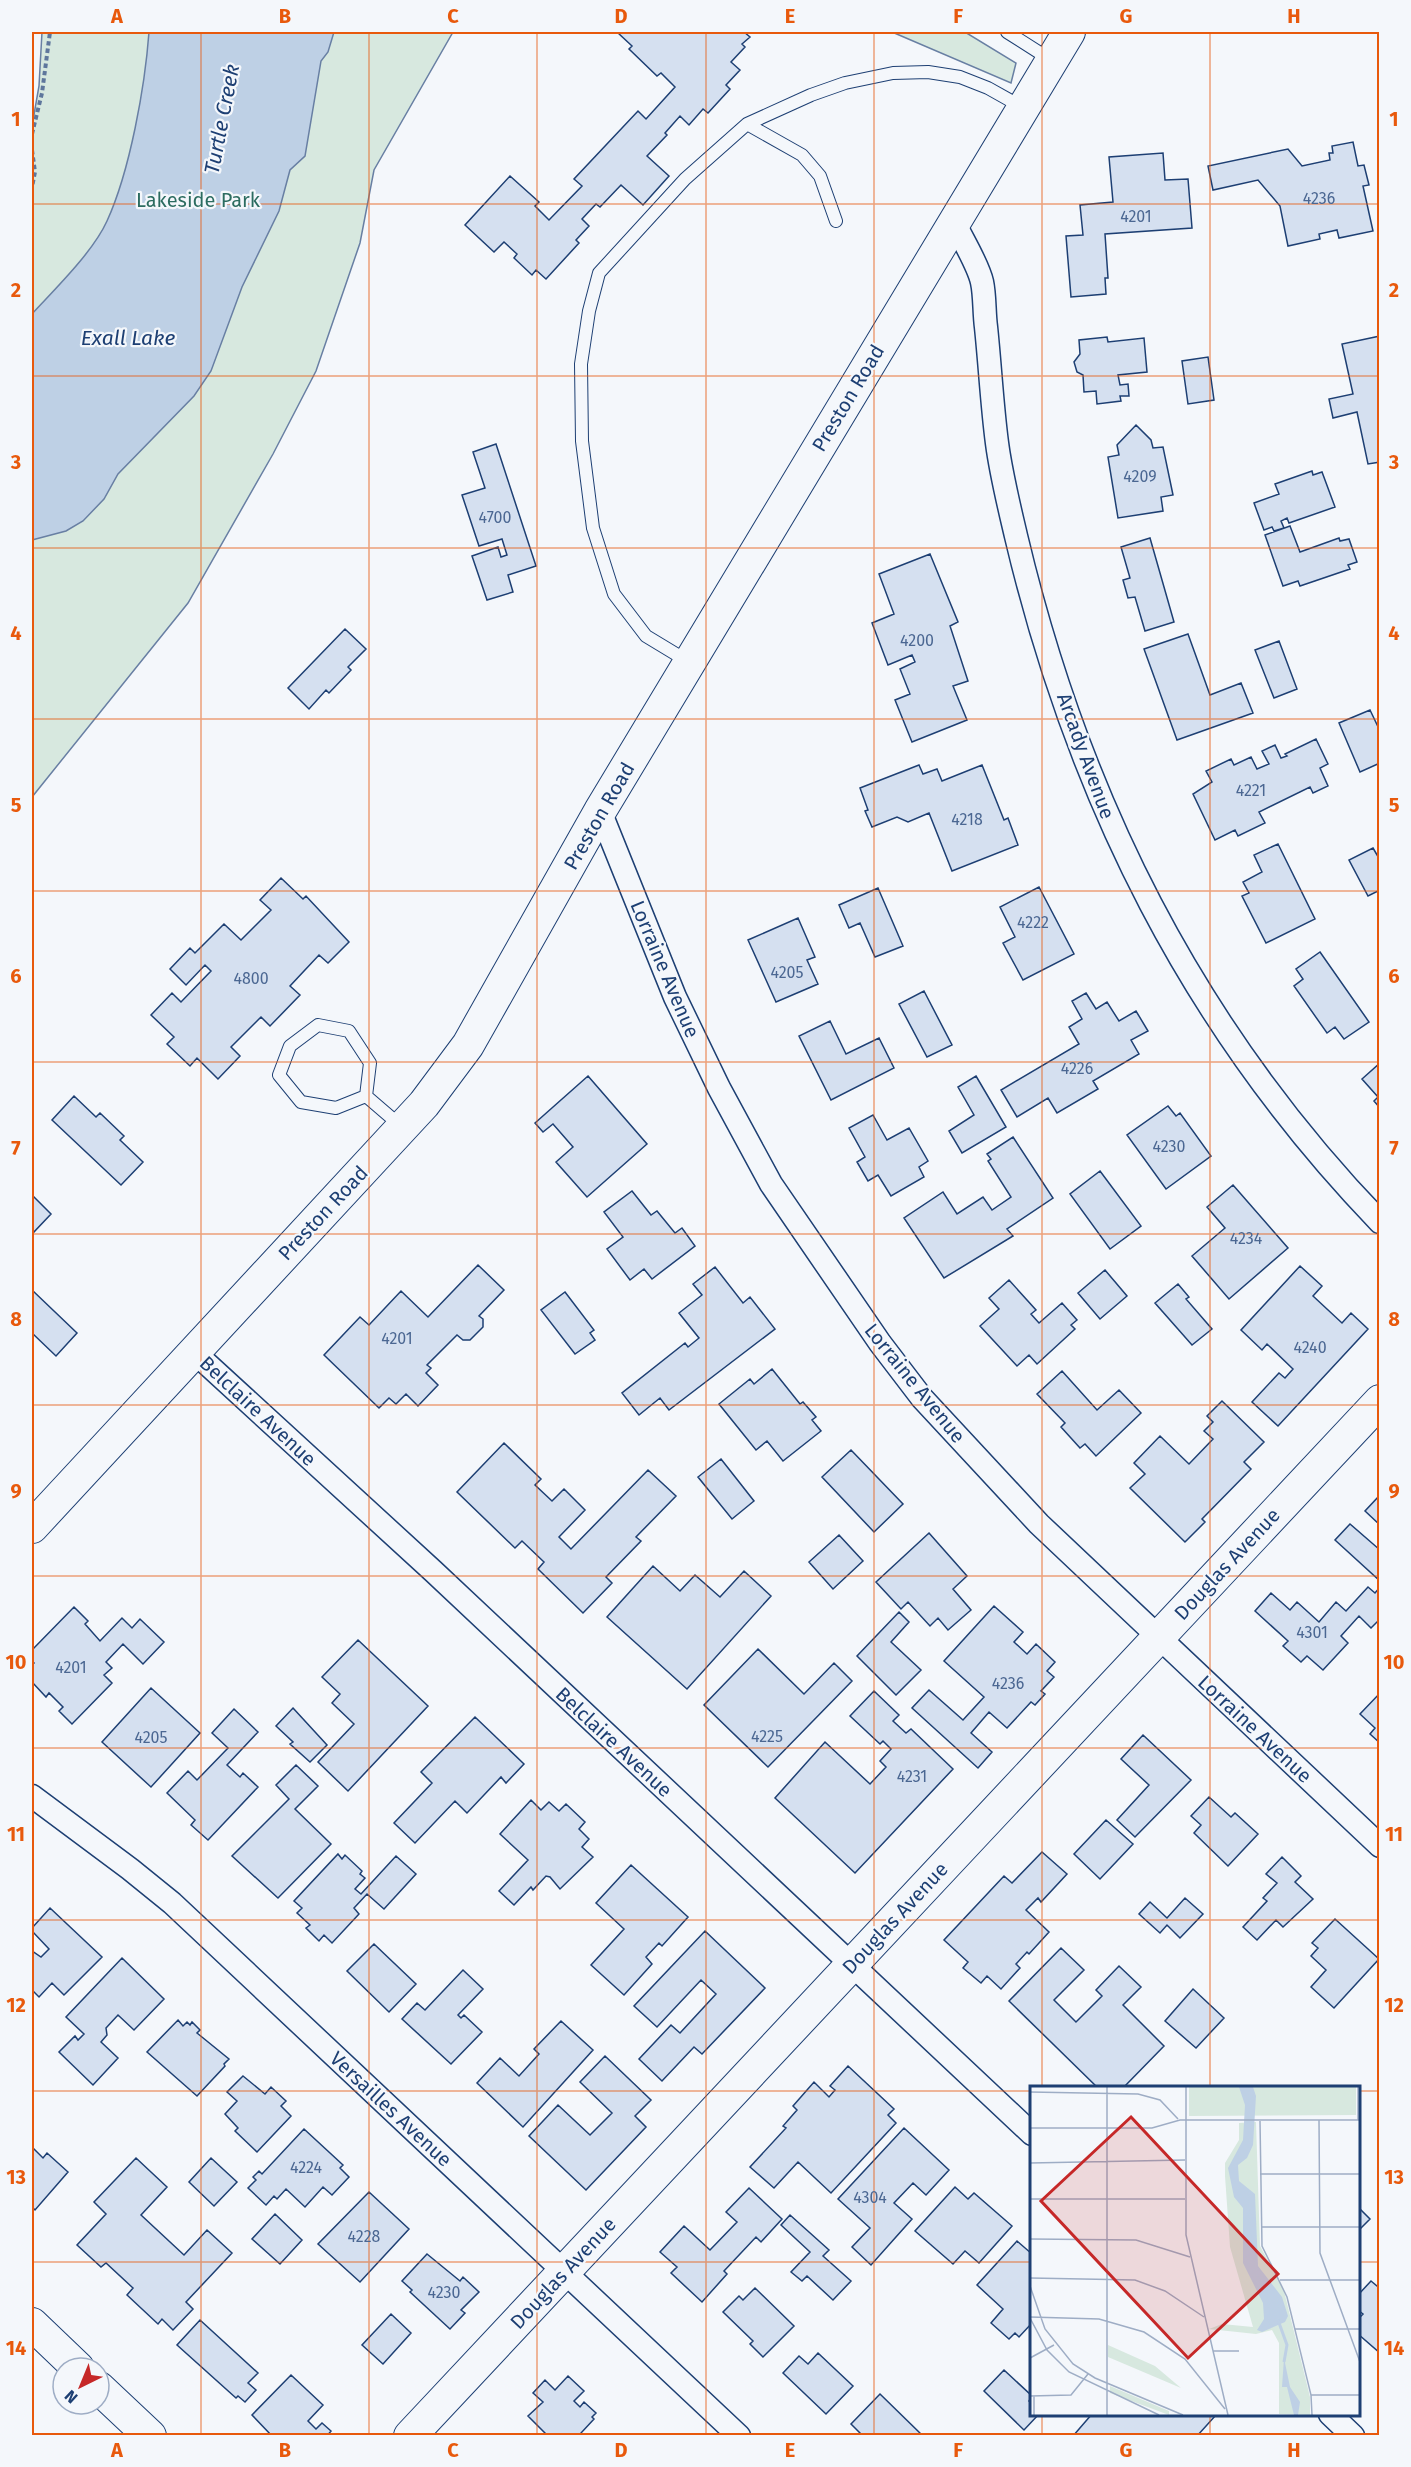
<svg xmlns="http://www.w3.org/2000/svg" width="1411" height="2467" font-family="'Fira Sans',sans-serif">
<rect width="100%" height="100%" fill="#f4f7fb"/>
<path fill="#d7e8df" stroke="#687fa3" stroke-width="1.5" d="M42 32H453L374 170 360 243 316 371 273 454 188 603 32 797V126L39 86Z
M892 32H965L1016 63 1011 83Z"/>
<path fill="#bed0e5" stroke="#687fa3" stroke-width="1.5" d="M149 32H334L328 52 321 61 305 156 290 170 279 211 242 287 211 371 194 396 118 474 104 499 83 521 66 531 32 540V314C55 289 93 252 107 221 130 171 145 86 149 32Z"/>
<path fill="#d5e0f0" stroke="#1d3f73" stroke-width="1.5" d="M617 32H744L750 37 742 44 745 47 731 62 740 70 726 85 730 89 708 113 703 109 689 125 680 116 665 133 667 135 647 156 669 176 643 205 621 185 600 207 596 204 582 219 589 226 576 240 579 243 546 279 536 270 532 275 514 258 517 254 504 242 494 252 465 225 510 176 539 202 535 206 549 220 582 186 574 179 638 111 646 119 675 87 661 73 657 76 629 49 632 46Z
M1353 142 1358 166 1364 165 1369 185 1363 186 1373 231 1339 238 1337 230 1319 234 1320 239 1288 246 1280 206 1258 180 1213 190 1208 166 1288 149 1302 166 1330 160 1329 153H1333L1332 146Z
M1163 153 1165 180 1188 179 1192 228 1105 234 1108 278H1105L1106 294 1071 297 1066 236 1083 235 1080 205 1113 202 1109 157Z
M1380 336V462L1368 464 1357 412 1333 418 1329 399 1353 394 1342 344Z
M1107 337 1108 342 1144 338 1147 372 1118 375 1120 385 1128 384 1129 396H1120L1121 401 1097 404 1096 391 1084 392 1083 375 1077 372 1074 362 1080 354 1079 340Z
M1208 357 1214 400 1188 404 1182 361Z
M1136 425 1151 440 1153 448 1163 447 1173 495 1161 497 1163 511 1118 518 1108 457 1119 455 1117 445Z
M496 444 536 566 508 575 513 592 487 600 472 556 498 547 501 557 507 555 502 539 479 546 462 495 485 488 473 452Z
M1312 471 1313 475 1322 472 1335 507 1289 523 1287 518 1281 521 1284 528 1274 531 1272 527 1264 530 1254 503 1279 494 1275 484Z
M1290 526 1300 552 1339 538 1340 541 1349 539 1357 562 1348 565 1350 569 1300 586 1298 581 1283 586 1265 535Z
M1150 538 1174 622 1145 631 1135 597 1128 598 1123 580 1130 578 1121 547Z
M930 554 958 622 950 626 968 681 953 686 967 720 912 742 895 700 910 694 900 669 915 662 912 655 888 665 872 623 894 614 879 574Z
M345 629 366 649 348 667 351 670 329 693 326 690 309 709 288 688Z
M1188 634 1210 695 1241 683 1253 713 1177 740 1144 649Z
M1279 641 1297 689 1274 698 1255 650Z
M1370 710 1380 731V763L1360 772 1339 723Z
M1316 739 1328 764 1320 768 1328 786 1313 793 1310 787 1259 812 1265 823 1238 836 1235 830 1215 840 1193 794 1212 782 1206 771 1231 759 1234 765 1251 757 1257 769 1269 764 1262 751 1275 745 1281 758 1287 756 1285 754Z
M919 765 923 774 937 769 942 781 982 765 1004 820 1008 818 1018 845 952 871 929 813 908 822 897 817 872 827 865 811 868 810 860 788Z
M1278 844 1315 919 1266 943 1242 896 1249 893 1243 882 1262 872 1254 855Z
M1373 848 1380 860V890L1368 896 1349 860Z
M281 878 303 899 306 896 349 942 328 963 319 955 290 986 300 995 270 1026 261 1017 231 1047 240 1056 218 1079 197 1058 190 1066 167 1044 174 1037 151 1015 172 993 181 1002 211 971 205 965 186 985 170 969 190 948 195 953 224 924 241 940 271 910 260 900Z
M1039 887 1074 954 1023 980 1003 943 1015 937 1000 907Z
M878 888 903 946 875 957 860 923 849 928 839 905Z
M798 918 815 957 807 960 818 984 776 1002 748 940Z
M1320 952 1369 1022 1344 1039 1335 1027 1327 1033 1294 986 1303 979 1296 969Z
M924 991 952 1045 927 1057 899 1004Z
M1086 993 1096 1009 1107 1002 1119 1021 1136 1011 1148 1031 1131 1040 1139 1054 1093 1081 1098 1089 1057 1113 1048 1098 1017 1117 1001 1090 1079 1044 1069 1027 1082 1019 1072 1001Z
M830 1021 846 1054 879 1038 894 1068 831 1100 799 1036Z
M1380 1063V1108L1374 1101 1378 1097 1362 1079Z
M588 1076 647 1144 587 1197 556 1162 573 1147 553 1124 543 1132 535 1123Z
M976 1076 1006 1127 962 1153 949 1131 974 1115 958 1087Z
M74 1096 96 1117 100 1113 124 1136 120 1140 143 1162 121 1185 52 1120Z
M1168 1106 1176 1116 1180 1113 1211 1156 1166 1189 1127 1135Z
M873 1115 887 1140 909 1128 928 1161 919 1167 924 1177 891 1196 878 1175 868 1181 857 1162 865 1157 849 1128Z
M1013 1137 1053 1198 1007 1229 1013 1236 944 1278 904 1218 943 1192 957 1214 983 1197 992 1210 1011 1197 988 1161 991 1159 987 1154Z
M1100 1171 1141 1226 1110 1249 1070 1194Z
M1233 1185 1288 1248 1229 1299 1192 1256 1225 1228 1207 1207Z
M632 1191 651 1215 657 1211 675 1233 682 1228 695 1246 652 1279 644 1269 630 1280 607 1249 623 1237 604 1212Z
M32 1195 51 1214 32 1234Z
M478 1265 504 1290 479 1316 483 1319V1327L470 1340H463L457 1335 427 1365 431 1368 426 1373 438 1385 418 1406 406 1394 396 1404 389 1398 379 1408 324 1355 360 1317 369 1325 401 1291 428 1317Z
M1300 1266 1322 1286 1313 1296 1342 1323 1351 1313 1368 1329 1278 1426 1252 1402 1279 1373 1285 1378 1293 1369 1267 1344 1262 1350 1241 1330Z
M715 1267 743 1303 750 1297 775 1329 669 1410 660 1398 639 1415 622 1393 685 1343 688 1347 699 1338 679 1313 702 1295 693 1284Z
M1105 1270 1127 1296 1100 1319 1078 1293Z
M1009 1280 1036 1310 1031 1314 1039 1323 1062 1303 1077 1320 1071 1325 1075 1329 1037 1364 1029 1355 1017 1366 980 1326 999 1309 989 1298Z
M1178 1284 1189 1297 1186 1299 1212 1329 1192 1345 1155 1303Z
M32 1290 77 1333 56 1356 32 1333Z
M565 1292 594 1330 590 1333 595 1340 575 1354 541 1310Z
M772 1369 800 1404 803 1402 816 1417 812 1420 821 1431 783 1461 767 1441 756 1450 719 1404 750 1379 754 1384Z
M1062 1371 1097 1410 1119 1390 1141 1413 1096 1456 1085 1444 1080 1448 1061 1427 1065 1423 1037 1394Z
M1222 1401 1264 1442 1244 1462 1251 1469 1202 1519 1205 1522 1185 1542 1130 1488 1145 1474 1134 1463 1160 1436 1189 1464 1213 1439 1204 1431 1213 1422 1207 1416Z
M504 1443 541 1479 535 1485 552 1501 564 1489 585 1510 559 1537 571 1549 648 1470 676 1496 636 1537 641 1541 606 1577 612 1583 583 1613 538 1569 544 1562 522 1541 515 1548 457 1492Z
M851 1450 903 1504 874 1532 822 1477Z
M721 1459 754 1501 732 1519 698 1477Z
M1380 1495V1525L1365 1511Z
M1350 1524 1380 1550V1581L1335 1540Z
M929 1533 967 1576 953 1589 971 1610 948 1630 938 1618 930 1626 908 1602 901 1609 876 1582Z
M839 1535 863 1561 833 1589 809 1562Z
M653 1566 680 1591 695 1575 720 1597 744 1571 771 1596 687 1689 607 1617Z
M1368 1587 1375 1593 1380 1587V1619L1371 1628 1359 1616 1341 1636 1348 1643 1323 1670 1307 1656 1301 1662 1283 1646 1288 1641 1255 1611 1271 1593 1290 1610 1297 1602 1319 1622 1336 1602 1346 1611Z
M994 1606 1023 1632 1014 1642 1027 1654 1036 1644 1055 1662 1047 1671 1054 1677 1041 1691 1045 1694 1035 1705 1031 1702 1007 1728 989 1712 971 1733 992 1752 978 1768 912 1708 929 1690 963 1720 984 1697 944 1661Z
M74 1607 88 1621 85 1624 100 1641 122 1618 132 1628 140 1619 164 1642 143 1664 123 1644 106 1662 112 1668 104 1675 112 1683 72 1724 59 1711 63 1707 49 1693 46 1697 32 1682V1665L34 1663 32 1661V1650Z
M899 1612 909 1622 891 1642 921 1670 896 1695 857 1656Z
M358 1640 428 1706 348 1791 318 1762 354 1724 332 1703 340 1694 322 1677Z
M758 1649 804 1694 834 1663 852 1681 768 1767 704 1705Z
M151 1688 200 1733 151 1787 102 1742Z
M874 1691 899 1715 893 1721 906 1733 911 1729 953 1769 855 1873 775 1798 825 1742 870 1784 886 1767 880 1761 891 1749 883 1741 880 1744 850 1716Z
M1380 1693V1743L1370 1734 1375 1728 1360 1714Z
M293 1708 327 1745 310 1762 290 1744 293 1742 276 1726Z
M234 1709 258 1732 227 1765 240 1777 243 1773 258 1787 208 1840 191 1825 195 1820 167 1793 188 1771 197 1780 228 1748 212 1733Z
M475 1717 524 1764 506 1783 501 1777 467 1813 455 1801 415 1843 394 1823 432 1783 421 1772Z
M1143 1735 1191 1780 1135 1837 1117 1820 1149 1785 1121 1759Z
M296 1765 318 1786 295 1809 331 1844 278 1898 232 1856 289 1799 276 1785Z
M1209 1797 1231 1817 1235 1813 1258 1834 1228 1866 1194 1833 1201 1825 1191 1816Z
M531 1800 541 1810 549 1802 559 1811 566 1804 585 1822 579 1829 589 1839 582 1847 593 1857 560 1889 550 1877 546 1876 533 1890 531 1887 514 1905 499 1891 528 1860 500 1834Z
M1106 1820 1133 1844 1100 1879 1074 1854Z
M1042 1852 1067 1874 1041 1902 1038 1898 1026 1910 1049 1932 1029 1954 1027 1952 1016 1964 1020 1968 1001 1989 987 1976 981 1983 963 1968 968 1962 944 1940 1004 1876 1012 1883Z
M338 1854 342 1859 345 1855 362 1871 360 1874 365 1878 355 1889 361 1894 396 1856 416 1874 384 1909 367 1894 354 1908 359 1914 332 1943 324 1935 319 1941 306 1928 310 1925 297 1913 302 1908 294 1901Z
M1282 1857 1301 1876 1295 1882 1313 1899 1283 1927 1276 1920 1257 1940 1243 1927 1267 1901 1263 1898 1277 1883 1266 1874Z
M631 1865 688 1917 662 1946 659 1943 646 1957 652 1964 624 1995 591 1965 624 1929 596 1903Z
M1185 1898 1203 1914 1180 1938 1167 1925 1160 1933 1139 1914 1150 1902 1167 1918Z
M50 1908 102 1957 64 1995 52 1983 39 1997 32 1990V1951L41 1957 49 1949 32 1931V1928Z
M1335 1919 1379 1959 1334 2008 1311 1987 1326 1970 1311 1956 1318 1948 1312 1943Z
M705 1931 765 1988 702 2054 694 2047 662 2081 639 2059 671 2025 680 2033 716 1994 701 1980 657 2027 634 2006Z
M374 1944 416 1984 389 2012 347 1971Z
M1061 1948 1084 1970 1054 2000 1076 2022 1102 1996 1096 1990 1119 1966 1141 1987 1123 2005 1164 2046 1123 2088H1098L1009 2001Z
M122 1958 164 1999 134 2030 118 2015 106 2028 107 2035 101 2042 118 2058 93 2085 59 2052 75 2036 78 2040 84 2034 66 2017Z
M463 1970 483 1989 458 2015 461 2018 464 2015 482 2032 451 2064 402 2019 417 2003 425 2010Z
M1193 1989 1224 2018 1196 2048 1165 2021Z
M178 2020 183 2026 187 2022 190 2025 192 2022 200 2030 197 2033 229 2059 224 2064 225 2066 197 2096 147 2052Z
M561 2021 593 2050 523 2127 477 2083 500 2058 519 2076 539 2054 534 2049Z
M605 2056 651 2100 635 2116 646 2127 586 2190 529 2136 558 2105 590 2135 612 2113 580 2082Z
M848 2066 894 2109 888 2115 896 2123 831 2193 798 2162 774 2188 750 2167 786 2128 783 2126 797 2110 793 2106 814 2082 829 2097 835 2090 830 2086Z
M243 2076 265 2094 271 2087 286 2101 281 2106 291 2116 257 2152 235 2131 238 2128 225 2114 237 2101 227 2092Z
M904 2128 949 2170 926 2195 913 2183 894 2203 912 2219 871 2265 852 2247 870 2228 838 2199Z
M304 2129 343 2165 340 2168 349 2177 332 2195 323 2187 305 2207 286 2189 277 2199 274 2196 266 2205 248 2188 256 2180 253 2177 259 2171 262 2174Z
M32 2147 43 2158 47 2153 68 2172 35 2210 32 2207Z
M136 2158 167 2187 141 2215 184 2255 207 2230 232 2253 186 2302 193 2309 173 2330 162 2319 158 2324 127 2295 133 2288 106 2263 101 2267 77 2245 106 2214 94 2202Z
M211 2158 237 2182 214 2206 189 2182Z
M955 2187 968 2199 974 2193 1012 2226 979 2263 965 2251 953 2264 915 2231Z
M749 2188 782 2219 761 2242 756 2237 724 2271 727 2274 702 2302 671 2273 677 2267 660 2252 684 2226 710 2250 737 2222 726 2212Z
M369 2192 409 2229 360 2282 318 2244Z
M1358 2207 1370 2219 1358 2231Z
M275 2214 302 2240 280 2264 252 2239Z
M790 2215 829 2250 823 2256 851 2281 833 2300 807 2276 802 2281 791 2272 810 2252 781 2225Z
M1017 2241 1032 2254V2323L1019 2337 1015 2333 1009 2339 991 2323 1003 2309 977 2285Z
M427 2254 460 2281 463 2277 479 2292 461 2310 465 2313 450 2329 410 2292 412 2290 402 2281Z
M1371 2281 1377 2286 1380 2283V2353L1358 2334V2319L1363 2314 1358 2310V2295Z
M755 2288 794 2326 763 2357 750 2344 753 2341 723 2312 739 2296 743 2300Z
M391 2314 411 2333 383 2364 362 2345Z
M200 2320 258 2373 248 2383 256 2390 245 2402 238 2396 236 2398 177 2345Z
M818 2353 853 2386 826 2414 783 2373 799 2356 808 2364Z
M1004 2370 1032 2396 1029 2401 1032 2403V2414H1039L1024 2430 984 2391Z
M291 2375 323 2405 308 2421 316 2429 322 2423 331 2431 327 2436H272L252 2415Z
M568 2376 584 2391 574 2401 580 2407 584 2402 596 2413 592 2417 594 2419 581 2433 583 2436H548L528 2416 543 2402 533 2393 545 2380 555 2390Z
M880 2394 923 2436H863L851 2424Z
M1092 2414H1216V2415L1197 2436H1073Z"/>
<g fill="none" stroke-linecap="round" stroke-linejoin="round">
<defs>
<path id="lane" d="M1007 32 1051 60
M747 124 802 155 820 176 836 221
M689 662 646 636 614 594 593 528 582 441 581 364 589 311 599 273 685 179 747 124 811 95 845 83 893 73 928 72 960 77 988 88 1022 107
M366 1096 370 1063 349 1031 318 1025 290 1046 279 1075 301 1102 336 1108 366 1096 402 1127"/>
<path id="street" d="M954 222C962 239 978 264 982 282 985 296 984 312 986 327 990 365 992 405 997 443 1001 474 1009 506 1016 536 1078 798 1192 1027 1380 1222
M600 811 675 997 719 1088 771 1184 880 1343 922 1398 1039 1524 1380 1846
M194 1352 433 1571 1032 2134
M32 1796 130 1869 172 1903 739 2436
M1330 2414 1353 2436"/>
<path id="secondary" d="M32 1527 424 1104 468 1045 600 811 1069 32
M32 2324 78 2368
M99 2388 150 2436
M410 2436 1380 1401"/>
</defs>
<use href="#lane" stroke="#1d3f73" stroke-width="14"/>
<use href="#street" stroke="#1d3f73" stroke-width="25"/>
<use href="#secondary" stroke="#1d3f73" stroke-width="34"/>
<path stroke="#5e769c" stroke-width="4" stroke-dasharray="4.5 3" stroke-linecap="butt" d="M32 134 42 93 50 32
M32 150 35 172 32 187"/>
<use href="#lane" stroke="#f4f7fb" stroke-width="12"/>
<use href="#street" stroke="#f4f7fb" stroke-width="22"/>
<use href="#secondary" stroke="#f4f7fb" stroke-width="32"/>
</g>
<path fill="none" stroke="#e8590c" stroke-width="1.5" stroke-opacity="0.55" d="M201 32V2436M369 32V2436M537 32V2436M706 32V2436M874 32V2436M1042 32V2088M1210 32V2088M32 204H1380M32 376H1380M32 548H1380M32 719H1380M32 891H1380M32 1062H1380M32 1234H1380M32 1405H1380M32 1576H1380M32 1748H1380M32 1920H1380M32 2091H1032M1358 2091H1380M32 2262H1032M1358 2262H1380M1042 2414V2436M1210 2414V2436"/>
<g text-anchor="middle" dominant-baseline="central" stroke-width="4.5" stroke-linejoin="round" paint-order="stroke">
<g font-size="16" fill="#4b6792">
<text x="1319" y="198">4236</text>
<text x="1136" y="216">4201</text>
<text x="1140" y="476">4209</text>
<text x="495" y="517">4700</text>
<text x="917" y="640">4200</text>
<text x="1251" y="790">4221</text>
<text x="967" y="819">4218</text>
<text x="1033" y="922">4222</text>
<text x="787" y="972">4205</text>
<text x="251" y="978">4800</text>
<text x="1077" y="1068">4226</text>
<text x="1169" y="1146">4230</text>
<text x="1246" y="1238">4234</text>
<text x="397" y="1338">4201</text>
<text x="1310" y="1347">4240</text>
<text x="1312" y="1632">4301</text>
<text x="71" y="1667">4201</text>
<text x="1008" y="1683">4236</text>
<text x="767" y="1736">4225</text>
<text x="151" y="1737">4205</text>
<text x="912" y="1776">4231</text>
<text x="306" y="2167">4224</text>
<text x="870" y="2197">4304</text>
<text x="364" y="2236">4228</text>
<text x="444" y="2292">4230</text>
</g>
<g font-size="20" fill="#2c6c60" stroke="#f4f7fb">
<text x="198" y="200">Lakeside Park</text>
</g>
<g font-size="20" fill="#1d3f73" stroke="#f4f7fb">
<text transform="translate(848 398) rotate(-59)">Preston Road</text>
<text transform="translate(1086 756) rotate(70)">Arcady Avenue</text>
<text transform="translate(599 816) rotate(-60)">Preston Road</text>
<text transform="translate(665 969) rotate(67)">Lorraine Avenue</text>
<text transform="translate(323 1213) rotate(-47)">Preston Road</text>
<text transform="translate(915 1383) rotate(51)">Lorraine Avenue</text>
<text transform="translate(258 1411) rotate(43)">Belclaire Avenue</text>
<text transform="translate(1227 1564) rotate(-47)">Douglas Avenue</text>
<text transform="translate(1255 1729) rotate(43)">Lorraine Avenue</text>
<text transform="translate(614 1742) rotate(43)">Belclaire Avenue</text>
<text transform="translate(895 1918) rotate(-47)">Douglas Avenue</text>
<text transform="translate(391 2109) rotate(43)">Versailles Avenue</text>
<text transform="translate(563 2273) rotate(-47)">Douglas Avenue</text>
</g>
<g font-size="21" font-style="italic" fill="#1d3f73" stroke="#f4f7fb">
<text transform="translate(222 119) rotate(-79)">Turtle Creek</text>
<text x="128" y="338">Exall Lake</text>
</g>
</g>
<g transform="translate(1030 2086)">
<rect width="330" height="330" fill="#f4f7fb"/>
<path d="M159 1H326V29L159 30ZM226 36 230 160 254 205 280 311V329L249 328V257L242 244 226 248 179 243 192 238 223 241 200 161 195 90V77L209 54V37ZM78 259 125 280 151 302 78 271ZM80 300 139 325V329L80 307Z" fill="#d7e8df"/>
<path d="M209 1H223L226 10 223 59 217 72 208 79 209 95 225 108 228 180 252 211 258 230 255 236 232 246 227 244 234 233 233 217 213 177V122L204 111 198 82 213 54 215 19ZM254 272 260 301 270 316 268 329H264L257 301H252Z" fill="#bed0e5"/>
<path fill="none" stroke="#bed0e5" stroke-width="3" d="M248 234 257 259 254 276"/>
<path fill="none" stroke="#9eadc5" stroke-width="1.5" d="M156 1V149L198 329M0 6 108 8 130 14 148 33M289 34 290 167 330 276M328 34V1M230 35 232 160 257 211 281 309 282 329M0 42H122L150 34H330M0 77 155 74M230 88H330M0 113H155M231 141H330M0 153 106 154 160 171M0 192 105 194 135 205 174 231M250 194H330M0 200 15 243 43 278 65 292 153 329M0 231 69 233 114 246 155 273 195 323M0 232 17 264 39 286 129 329M265 243H330M183 265H209M0 272 24 259M281 309H330M0 310 41 309 58 288M4 329V310M77 329V1"/>
<path fill="#c62828" fill-opacity="0.15" stroke="#c62828" stroke-width="3" d="M101 31 248 188 158 272 11 115Z"/>
<rect width="330" height="330" fill="none" stroke="#1d3f73" stroke-width="3"/>
</g>
<rect width="1411" height="2467" fill="none" stroke="#f4f7fb" stroke-width="66"/>
<g transform="translate(81 2386) rotate(223)"><circle r="28" fill="#f4f7fb" stroke="#9eadc5" stroke-width="1.5"/>
<path d="M0-4.5L10 22L0 15L-10 22Z" fill="#c62828"/>
<text y="-9" font-size="16" font-weight="bold" text-anchor="middle" fill="#1d3f73">N</text>
</g>
<rect x="33" y="33" width="1345" height="2401" fill="none" stroke="#e8590c" stroke-width="2"/>
<g font-size="20" text-anchor="middle" font-weight="bold" fill="#e8590c">
<text x="117" y="23">A</text>
<text x="285" y="23">B</text>
<text x="453" y="23">C</text>
<text x="621" y="23">D</text>
<text x="790" y="23">E</text>
<text x="958" y="23">F</text>
<text x="1126" y="23">G</text>
<text x="1294" y="23">H</text>
<text x="16" y="126">1</text>
<text x="1394" y="126">1</text>
<text x="16" y="297">2</text>
<text x="1394" y="297">2</text>
<text x="16" y="469">3</text>
<text x="1394" y="469">3</text>
<text x="16" y="640">4</text>
<text x="1394" y="640">4</text>
<text x="16" y="812">5</text>
<text x="1394" y="812">5</text>
<text x="16" y="983">6</text>
<text x="1394" y="983">6</text>
<text x="16" y="1155">7</text>
<text x="1394" y="1155">7</text>
<text x="16" y="1326">8</text>
<text x="1394" y="1326">8</text>
<text x="16" y="1498">9</text>
<text x="1394" y="1498">9</text>
<text x="16" y="1669">10</text>
<text x="1394" y="1669">10</text>
<text x="16" y="1841">11</text>
<text x="1394" y="1841">11</text>
<text x="16" y="2012">12</text>
<text x="1394" y="2012">12</text>
<text x="16" y="2184">13</text>
<text x="1394" y="2184">13</text>
<text x="16" y="2355">14</text>
<text x="1394" y="2355">14</text>
<text x="117" y="2457">A</text>
<text x="285" y="2457">B</text>
<text x="453" y="2457">C</text>
<text x="621" y="2457">D</text>
<text x="790" y="2457">E</text>
<text x="958" y="2457">F</text>
<text x="1126" y="2457">G</text>
<text x="1294" y="2457">H</text>
</g>
</svg>
